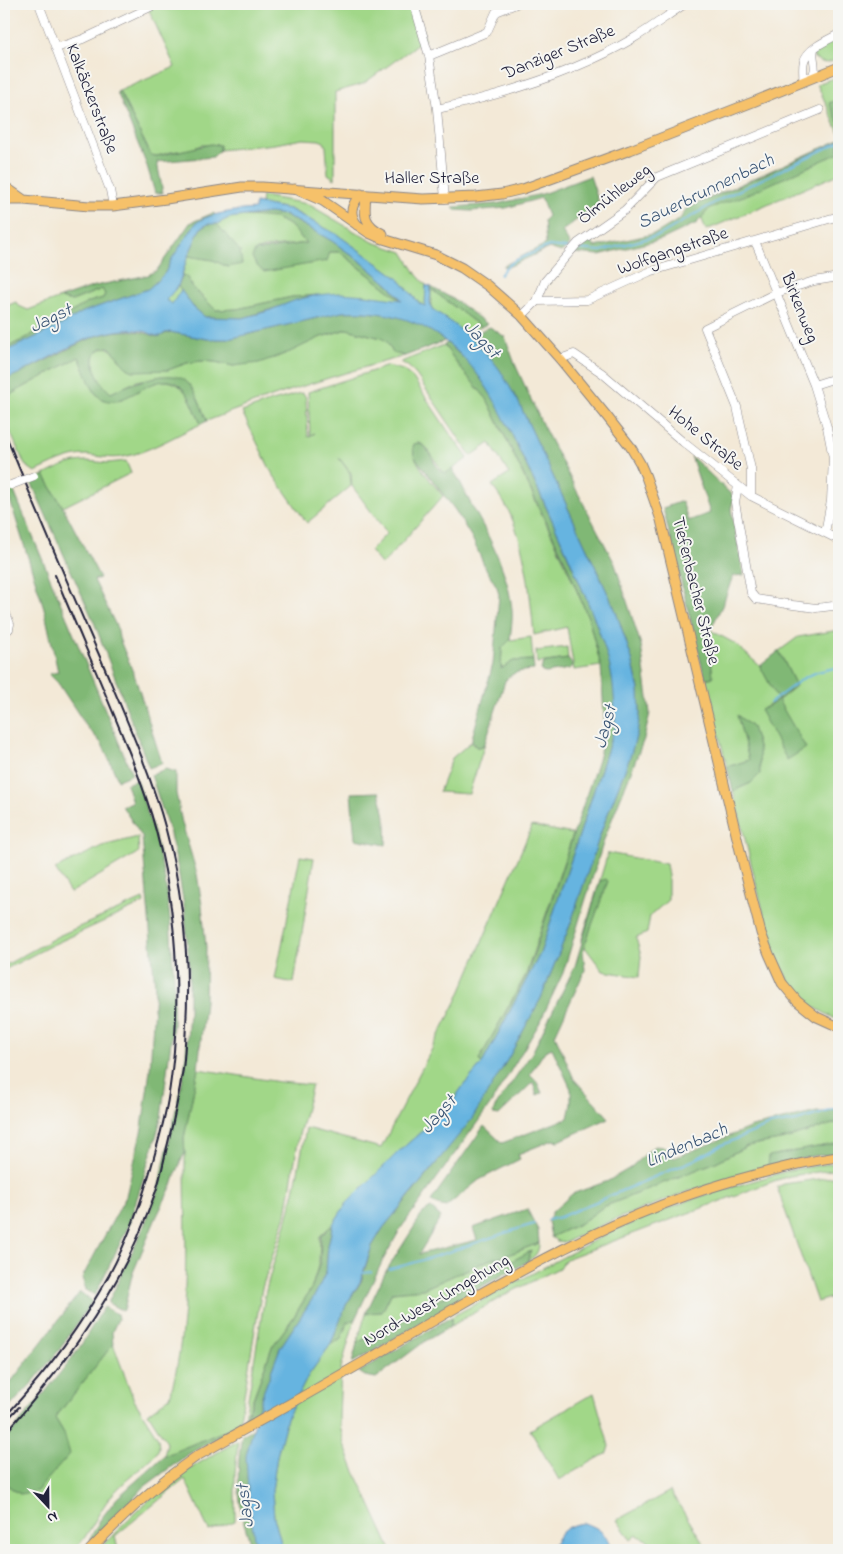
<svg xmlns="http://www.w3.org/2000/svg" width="843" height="1554" font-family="'Indie Flower',sans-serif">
<rect width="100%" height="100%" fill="#f6f6f2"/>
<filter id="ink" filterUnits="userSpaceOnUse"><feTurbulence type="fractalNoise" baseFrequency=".02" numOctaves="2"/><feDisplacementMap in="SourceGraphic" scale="10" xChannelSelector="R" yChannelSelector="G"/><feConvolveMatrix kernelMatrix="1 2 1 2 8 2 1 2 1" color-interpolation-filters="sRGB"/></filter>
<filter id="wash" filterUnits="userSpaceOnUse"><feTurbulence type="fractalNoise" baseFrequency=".0096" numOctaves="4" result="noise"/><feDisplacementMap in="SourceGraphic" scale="20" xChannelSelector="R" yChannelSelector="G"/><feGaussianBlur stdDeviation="1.12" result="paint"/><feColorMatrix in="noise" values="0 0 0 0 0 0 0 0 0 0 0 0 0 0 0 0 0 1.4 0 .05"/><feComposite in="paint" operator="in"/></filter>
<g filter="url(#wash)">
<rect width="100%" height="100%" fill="#f3e9d7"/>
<path fill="#a1d788" stroke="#627c62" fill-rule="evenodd" d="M157 4H414L425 39 363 84 335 92V179L328 174 326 147 324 142 319 140 303 139 275 144 220 150 219 145H201L192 149 171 152 157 156 151 155 119 91 175 67 148 8Z
M839 34V59C826 64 825 65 813 57L814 49Z
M839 76V133L817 84Z
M839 140V174L706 230 696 204Z
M262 196 308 204 373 242 403 252 417 275 426 285 425 306 419 303 398 278 338 235 290 209 261 204Z
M246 216 275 217 291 226 306 243 263 248 255 251 340 252 402 301 365 295 292 297 237 309 216 310 194 289 186 276H182L188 256 213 260 228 267 225 235 217 224 229 218Z
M178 286 181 290 172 305 166 300Z
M102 289 105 294 103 298 89 302 26 338 4 349V307L16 302 19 306 28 310 60 298 72 301Z
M431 289 481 327 464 334 446 318 432 309 431 301Z
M347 329 381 338 386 340 393 353 405 356C338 374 272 395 207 421L192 388 162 376 137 381 111 393C100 384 89 366 96 352L105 347C115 349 121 363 129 369L168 370 187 363 201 361 215 362 233 366 275 358 321 337Z
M444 345 462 370 487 399 564 561 588 617 601 666 574 670 567 627 534 635C530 595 527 551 510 514 506 504 498 495 492 485L509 474 490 443 471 456 417 376 409 367 401 362Z
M79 357 96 394 103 400 160 381C187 379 192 405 201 424 176 435 148 453 122 457 109 459 99 456 87 455 68 455 51 465 35 472L25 465 4 418V398Z
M388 366 403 370 413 378 448 431 468 458 447 473 443 472 427 448 420 443 414 444C409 459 434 484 443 496L382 565 370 551 387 533 352 486 351 473 339 458 350 473 351 486 307 523 272 473 242 412 269 402 301 393 304 394 306 398 308 437 315 433 310 435 308 392Z
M87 461 108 463 126 461 131 473 63 507 44 475C58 468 70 461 87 461Z
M710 630 734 643 760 666 779 700 796 686 779 651 798 637 839 630V1021L810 1005 795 991 774 955 733 791 751 783 752 727 738 716 749 760 727 767 705 679 713 677 708 635ZM778 700 787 759 761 710Z
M531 637 533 660 513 661 501 669 502 648 510 640Z
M567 647 568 659 537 663 536 651Z
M471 742 473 745 483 746 485 743 469 794 439 792 452 758Z
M532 826 573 834 526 974 479 1060 482 1064 463 1086 448 1108 396 1154 346 1204 333 1224 320 1236 319 1262 312 1287 293 1318 272 1347 244 1423 265 1295C271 1267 282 1240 289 1212 296 1185 301 1156 306 1128L381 1148 457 1000Z
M138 837 139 852 70 893 55 869 102 846Z
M608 853 666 864 668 876V900L650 916 647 933 636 938 641 956 639 977 603 971 581 942Z
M300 856 314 858 294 983 275 979Z
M143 899 144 903 50 946 4 970V966L58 936Z
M198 1069 280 1082 312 1085 299 1135 286 1215 262 1288 239 1425 164 1456 167 1443 148 1413 170 1397C191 1319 185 1235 185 1154L184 1138Z
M839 1122V1143L770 1156 768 1167 689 1191 606 1223 565 1242 557 1241 551 1237 581 1223 603 1207 716 1162 747 1146 785 1139Z
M839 1162V1169L790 1176 774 1181 571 1257 562 1263 559 1268 507 1294 451 1326V1317L610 1232 692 1199 790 1170Z
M839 1176V1295L817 1302 777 1187 784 1184Z
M539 1243C539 1253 535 1256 527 1262L531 1251 357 1343 366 1313 382 1312 392 1292 423 1289 491 1259 505 1256Z
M355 1319 341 1368 339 1419 344 1444 353 1467 391 1550H283L274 1517 272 1491 277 1456 287 1418 308 1376 331 1344 340 1340 348 1322Z
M113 1344 134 1400 158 1438 159 1448 156 1454C142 1468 124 1481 111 1496 97 1513 90 1535 74 1550H4V1483L20 1494 64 1433 55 1418Z
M594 1393 609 1446 607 1453 559 1480 530 1430Z
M238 1441 235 1474V1521L209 1531 185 1479 115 1536 118 1550H99C125 1521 153 1494 184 1473 201 1461 220 1451 238 1441Z
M670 1491 708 1550H666L637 1535 631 1540 617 1520Z"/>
<path fill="#80b874" stroke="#516d58" d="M119 91 151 155 157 156 211 144 220 145V150L213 157 157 162 163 193H155L147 166 117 92Z
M839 99V125L829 103Z
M839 139V153L744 196 710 208 697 223 663 239 599 255 573 253 589 238 595 247 657 233 680 219 686 209 837 142Z
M590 176 599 203 562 231 570 245 561 252 549 248 508 267 503 266 546 244 544 220 548 216 541 198 506 208 471 211 455 210 453 207 496 204 542 194Z
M213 213 216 215 207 217 171 260 165 273 157 281 148 289 83 312 61 325 4 352V349L26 338 89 302 103 298 105 294 102 289 72 301 60 298 95 286 148 275 157 270 190 223Z
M269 213 285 215 332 241 364 264 389 285 402 301 340 252H330L327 261 264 272 256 265 252 257 255 251 306 243 291 226 275 218 246 216Z
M210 223 217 224 240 251 242 264 228 267 213 260 188 256 200 229Z
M182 276H186L194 289 216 310 237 309 292 297 317 295 243 318 205 317C194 308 185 299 178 286Z
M431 287 455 300 487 324 481 327 431 289Z
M342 312C364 311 390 313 411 321 423 325 434 333 445 341L405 356 393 353 386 341 381 338 347 329 321 337 290 352 259 363 233 366 215 362 201 361 187 363 168 370 133 371C121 367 118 354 109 347L102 348 96 352C89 366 100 384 111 393 128 385 173 365 188 383 197 393 202 409 207 421L201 424C196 414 192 399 184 390 158 359 121 420 97 395 90 387 84 367 79 357L4 398V380C19 374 34 366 49 359 84 341 116 320 157 337L170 332 207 339H228Z
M490 327 505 337 515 364 543 426 615 564 641 645 650 713 644 739 605 837 563 973 539 1024 490 1105 401 1228 383 1260 355 1319 348 1322 340 1340 331 1344 346 1305 361 1282 372 1246 383 1228 414 1191 472 1118 509 1057 541 998 570 925 603 826 630 757 637 733 640 714 639 689 632 659 615 609 518 401 499 369 467 337Z
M447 343 471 365 496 401 554 524 593 614 608 656 615 692V727L540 954 482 1064 479 1060 527 974 598 760 605 731 601 666 588 617 565 561 487 399 462 370 444 345Z
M418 443C433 447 432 470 446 473L452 469C461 481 465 493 472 506 490 538 508 572 512 609 513 619 511 630 510 640L502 648 501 669 513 661 533 660 534 670C521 671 513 671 505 681L485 743 480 747H476L472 742V738L493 664 499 595 497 587 485 567 472 538 455 510 414 456 413 447 414 444Z
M691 456 734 497 731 509 744 575 733 576 723 604 708 635 713 677 705 679 663 508 682 501 688 521 710 513Z
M44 475 64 509 100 578 94 580 118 630 119 638 135 677 162 763 149 768 94 622 31 482Z
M13 489 132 774 118 780 102 744 87 727 58 683 49 674 58 672 44 608 7 491Z
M779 651 796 686 778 700 806 748 787 760 760 710 769 706 778 700 760 666Z
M568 659 572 664V667L569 669 546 673 542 672 541 669 544 663 547 662Z
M737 715 752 727 759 749 760 774 751 783 733 791 727 767 749 760Z
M165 769 176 772V793L182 823 197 874 202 905 206 947 205 1001 198 1069 184 1138 185 1154 183 1156 172 1185 156 1218 132 1275 124 1310 123 1311 108 1303 142 1231 158 1191 185 1068 189 1011V963L185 912 178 869 169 830 151 775Z
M137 780 154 833 165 880 170 919 174 980 173 1026 161 1118 155 1141 128 1227 95 1295 86 1290 82 1278 126 1196 142 1128 150 1070 155 988 142 837 122 806 132 802 126 784Z
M379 792C384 810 388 825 386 845L355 839 351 793Z
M606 879 608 881 583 950 585 970 555 1035 574 1079 609 1118 559 1141 553 1140 518 1154 520 1159 479 1180 446 1207 437 1205 431 1201 484 1126 502 1143 568 1118 571 1104V1089L552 1048 545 1051 530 1074 536 1080 542 1093 537 1095 533 1082 499 1115 493 1114 495 1107 532 1053 575 966 600 881Z
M839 1109V1122L785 1139 747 1146 716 1162 603 1207 581 1223 551 1237 548 1221 552 1212 561 1204 572 1194 608 1181 630 1168 654 1146 665 1147 674 1158 752 1127 817 1112H829Z
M839 1143V1154L813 1156 768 1167 769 1156Z
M431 1208 441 1217 419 1254 477 1240 473 1228 527 1209 538 1230 539 1243 505 1256 491 1259 423 1289 392 1292 382 1312 366 1313 386 1271 423 1213Z
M333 1224 328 1246 326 1272 315 1295 280 1348 262 1396 256 1416 245 1422 272 1347 293 1318 312 1287 320 1262 321 1236Z
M531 1251 527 1262 481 1287 442 1311 352 1363 357 1343Z
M80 1292 92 1301 60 1349 33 1382 4 1413V1391Z
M104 1307 117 1314 118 1319 112 1332 113 1344 55 1418 64 1433 70 1454 37 1491 20 1494 4 1483V1441L46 1391 78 1350Z
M451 1317V1326L424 1342 376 1378 365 1376 359 1372Z
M239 1425 187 1455 144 1487 93 1542 90 1538 100 1520 117 1498 164 1456Z
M253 1429C250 1469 243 1512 260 1550H251C250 1540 246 1530 243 1520 237 1492 237 1463 242 1435Z"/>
<path fill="#66b4e0" stroke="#446b8e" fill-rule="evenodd" d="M255 203 289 209 338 235 398 278 419 303 425 306 426 285 431 287 430 302 432 309C455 324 484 347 500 370 506 380 512 391 518 401L615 609 632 659 639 690 640 714 637 733 630 757 603 826 570 925 541 998 509 1057 472 1119 383 1228 372 1246 360 1282 346 1305 331 1344 308 1376 287 1418 277 1456 272 1491 274 1517 283 1550H260L254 1538 248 1491 246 1456 262 1396 280 1348 315 1295 326 1272 328 1246 333 1224 346 1204 396 1154 448 1108 463 1086 482 1064 540 954 615 727C615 703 614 679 607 656 597 621 581 587 567 553 553 522 539 491 524 460 503 416 485 372 445 341 415 317 380 310 342 312L228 339H207L170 332 165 333 161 336C156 337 152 334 147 332 140 330 131 329 124 330 82 333 43 365 4 380V352L61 325 83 312 148 289 157 281 165 273 171 260 196 223C209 213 238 210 255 209ZM269 213 286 215 332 241 364 264 389 285 402 300 365 295 340 293 317 295 296 300 268 311 243 318 205 317 193 307 181 290 172 304 166 300 178 286 188 256 200 229 207 224H217L229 218Z
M584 1523C599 1527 608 1535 611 1550H553C557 1533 567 1525 584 1523Z"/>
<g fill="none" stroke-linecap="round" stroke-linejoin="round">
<path stroke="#66b4e0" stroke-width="2" d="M576 249 601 251 660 235 719 200 839 142
M500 275 505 268 514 261 549 246 569 248
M770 703 802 679 817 672 839 667
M548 1220 560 1217 694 1160 722 1145 770 1125 797 1121 839 1108
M389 1269C439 1258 485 1238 534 1224
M363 1273 371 1272"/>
</g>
</g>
<g filter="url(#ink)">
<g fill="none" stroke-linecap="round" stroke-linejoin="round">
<defs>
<path id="minor" d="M39 4 110 190 113 206
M414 4 429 56 437 109 445 199
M749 4H750
M56 48 83 39 157 4
M429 56 487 32 496 12 516 4
M809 77 811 78C819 68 811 59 814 49
M803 81C804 75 802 67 804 61 808 48 828 40 839 34
M437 109C502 95 576 72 634 38 651 28 668 15 685 4
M755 241 814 385 827 427 833 458 831 501 825 533
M537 301 545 281 578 243 625 210 657 177 820 110
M522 316 537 301 587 300 649 272 839 216
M560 359 574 354 602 373 683 442 751 496 839 540
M814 385 839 377
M738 486 735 502 751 593 756 599 793 605 816 608 833 606
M751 496V469L737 407 705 328 776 293 814 281 839 277
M4 608 10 624 9 629 4 633"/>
<path id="major" d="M4 186 24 200
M295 189 323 201 369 233 380 238 436 255 462 268 488 286 522 316 560 359 605 414 630 446 640 463 646 477 661 520 744 867 761 933 769 954 782 983 797 1001 817 1017 839 1027
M366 195C364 215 363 224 383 234
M4 200H24L89 206H113L166 199 242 187H262L423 199 476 197 502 194 523 189 630 150 753 102 839 67
M357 225C348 213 352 204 361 194
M90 1550C125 1514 155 1485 197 1456 256 1423 315 1390 374 1356 495 1284 617 1210 754 1175 782 1168 810 1160 839 1157"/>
</defs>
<use href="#minor" stroke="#8a8689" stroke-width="9"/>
<use href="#major" stroke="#8a8689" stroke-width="11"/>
<use href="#minor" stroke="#fff" stroke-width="8"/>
<use href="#major" stroke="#f6c16b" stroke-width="9"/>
<path stroke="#22223b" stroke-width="2" d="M4 431C35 507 67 582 100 657 124 714 150 771 166 830 183 894 190 959 186 1025 185 1039 185 1054 183 1069 179 1094 174 1119 168 1143 164 1159 161 1176 156 1191 145 1222 132 1253 116 1281 85 1337 46 1387 4 1435
M11 1410C50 1367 80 1327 109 1275 129 1238 143 1198 154 1157 158 1143 162 1128 165 1114 170 1093 172 1072 174 1051 180 977 175 903 156 831 148 800 137 771 125 742 103 686 78 631 55 575
M4 1423 19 1407"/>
<defs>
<path id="minor-bridge" d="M11 485 34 476"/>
</defs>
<use href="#minor-bridge" stroke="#8a8689" stroke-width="9" stroke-linecap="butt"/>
<use href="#minor-bridge" stroke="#fff" stroke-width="8"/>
</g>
</g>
<g text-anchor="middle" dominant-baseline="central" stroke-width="4" stroke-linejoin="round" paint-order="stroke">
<g font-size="18" fill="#22223b" stroke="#f6f6f2">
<text transform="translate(559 53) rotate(-22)">Danziger Straße</text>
<text transform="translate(91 99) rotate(69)">Kalkäckerstraße</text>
<text x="432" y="179">Haller Straße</text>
<text transform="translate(615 195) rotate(-38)">Ölmühleweg</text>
<text transform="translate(673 252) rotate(-19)">Wolfgangstraße</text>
<text transform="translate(799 308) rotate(68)">Birkenweg</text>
<text transform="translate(705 439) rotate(39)">Hohe Straße</text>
<text transform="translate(695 591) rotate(76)">Tiefenbacher Straße</text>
<text transform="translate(437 1301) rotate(-30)">Nord-West-Umgehung</text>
</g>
<g font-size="19" font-style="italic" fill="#3a5575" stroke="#f6f6f2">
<text transform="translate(706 192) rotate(-26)">Sauerbrunnenbach</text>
<text transform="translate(51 319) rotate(-26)">Jagst</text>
<text transform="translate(481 340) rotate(47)">Jagst</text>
<text transform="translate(606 727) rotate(-75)">Jagst</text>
<text transform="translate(439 1115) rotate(-49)">Jagst</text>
<text transform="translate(687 1146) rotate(-23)">Lindenbach</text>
<text transform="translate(246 1506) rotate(-97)">Jagst</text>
</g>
</g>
<rect width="843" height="1554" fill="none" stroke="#f6f6f2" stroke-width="20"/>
<g transform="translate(48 1506) rotate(158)" stroke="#f6f6f2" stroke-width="4" paint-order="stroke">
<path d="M0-4L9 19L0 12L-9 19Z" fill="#22223b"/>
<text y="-8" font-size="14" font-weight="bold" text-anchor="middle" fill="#22223b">N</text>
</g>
</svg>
